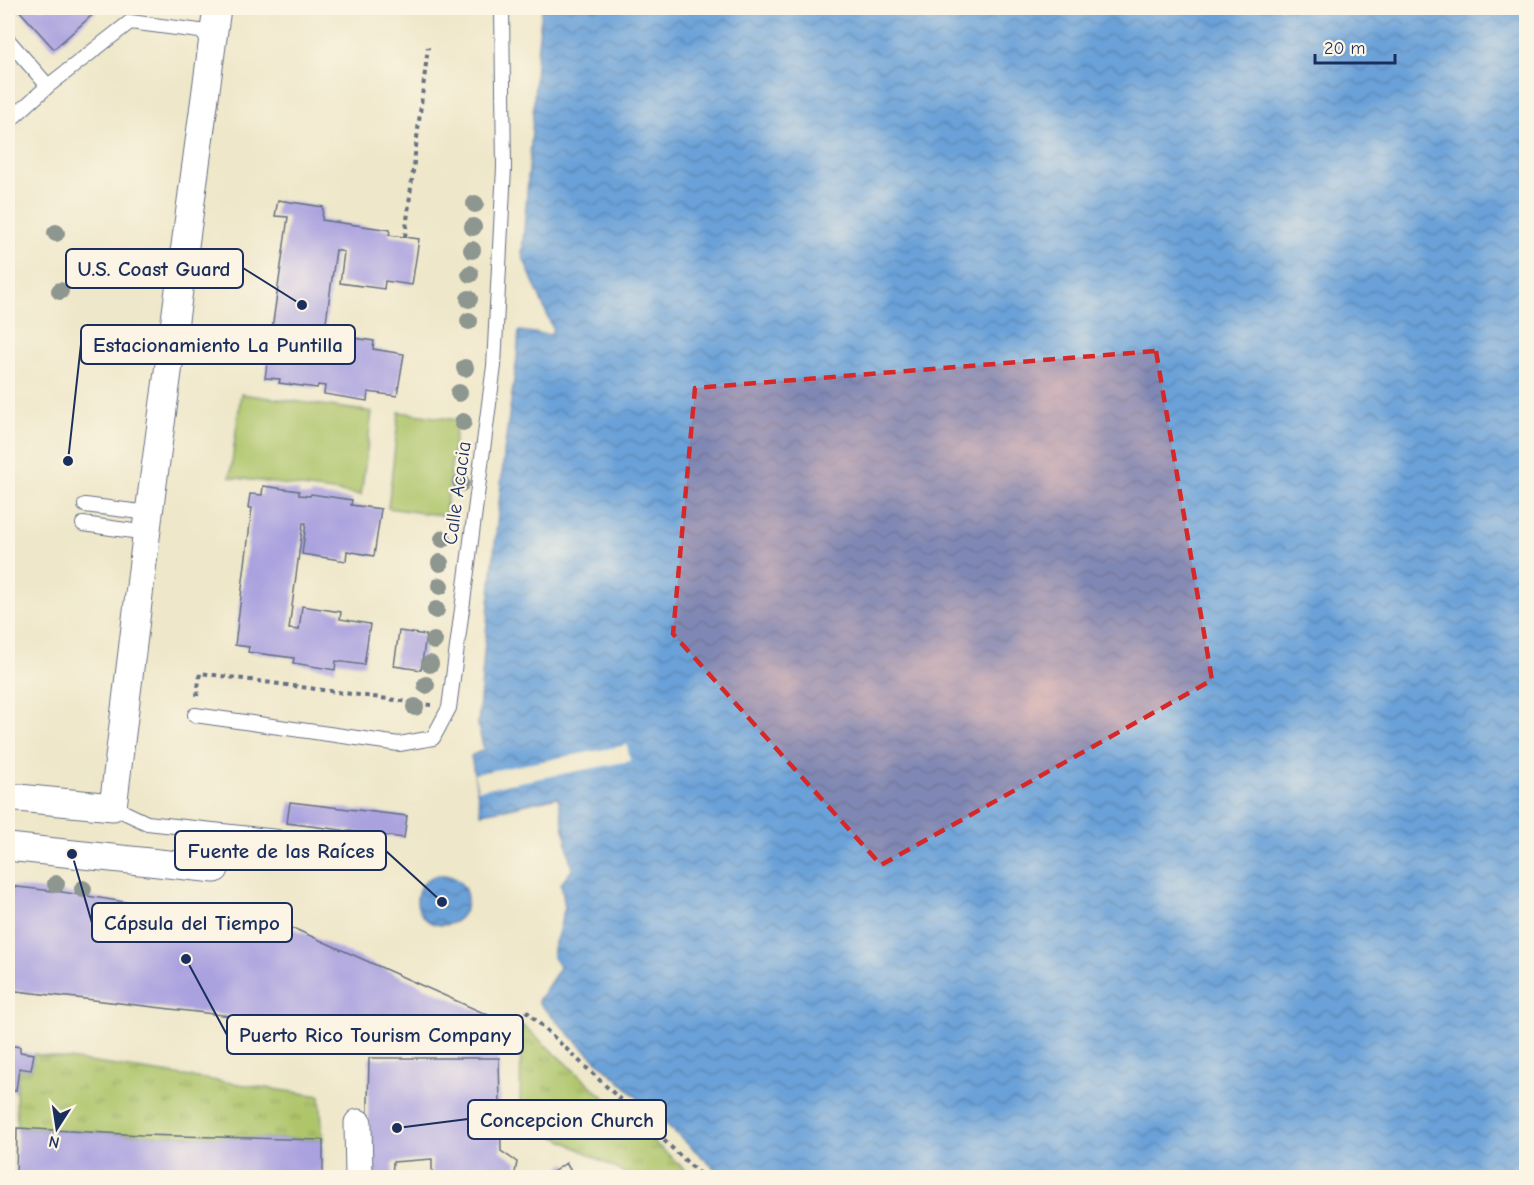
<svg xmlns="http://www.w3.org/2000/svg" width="1534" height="1185" font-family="'Comic Neue',sans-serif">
<defs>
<pattern id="park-tufts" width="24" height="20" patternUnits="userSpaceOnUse" patternTransform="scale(1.5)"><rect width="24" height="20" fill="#aec56a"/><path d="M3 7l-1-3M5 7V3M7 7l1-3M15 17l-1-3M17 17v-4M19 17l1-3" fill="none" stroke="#8da05a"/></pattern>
<pattern id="water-waves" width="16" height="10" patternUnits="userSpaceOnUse" patternTransform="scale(1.5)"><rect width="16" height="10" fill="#6ba1d8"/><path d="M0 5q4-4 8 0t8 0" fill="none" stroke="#5784b2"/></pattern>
</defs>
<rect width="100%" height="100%" fill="#fcf5e5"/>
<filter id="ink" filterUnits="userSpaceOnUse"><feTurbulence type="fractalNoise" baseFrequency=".0167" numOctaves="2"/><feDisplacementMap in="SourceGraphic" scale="12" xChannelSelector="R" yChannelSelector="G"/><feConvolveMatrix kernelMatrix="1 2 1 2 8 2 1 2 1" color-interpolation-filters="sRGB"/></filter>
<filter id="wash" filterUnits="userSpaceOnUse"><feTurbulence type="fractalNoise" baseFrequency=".008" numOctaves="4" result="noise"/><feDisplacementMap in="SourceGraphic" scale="24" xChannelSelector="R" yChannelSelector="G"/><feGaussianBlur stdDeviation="1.35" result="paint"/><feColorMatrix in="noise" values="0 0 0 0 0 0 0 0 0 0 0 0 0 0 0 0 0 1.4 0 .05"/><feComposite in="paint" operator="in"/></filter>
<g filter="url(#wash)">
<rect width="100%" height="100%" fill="#eee7c9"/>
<path fill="url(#park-tufts)" stroke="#647a64" stroke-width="1.5" d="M521 1026 525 1027 691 1175 689 1177H632L520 1118Z
M34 1054 320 1096 323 1140 141 1135 17 1128 16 1091 19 1068 31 1070Z"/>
<path fill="#aec56a" stroke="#647a64" stroke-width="1.5" d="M241 394 372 412 361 495 230 477Z
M399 412 457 420 445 516 388 508Z"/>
<path fill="url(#water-waves)" stroke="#43689b" stroke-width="1.5" d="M542 8H1526V1177H724L580 1045 541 1005 538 1001 560 968 553 957V949L558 934 565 907 561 884 572 870 558 797 505 809 481 813 471 756 484 750 478 725 484 653 505 445 517 358 519 331 551 335 553 329 522 255 533 118 536 63Z
M417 900a25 25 0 1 1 50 0a25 25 0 1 1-50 0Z"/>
<path fill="#eee7c9" d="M627 745 630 761 478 790 474 774Z"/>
<g id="blocks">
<path fill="#aaa2df" d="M17 8H100L54 49Z
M278 200 323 207 322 220 390 230 389 235 419 239 412 285 385 281 384 289 340 283 344 252 336 250 321 358 329 359 333 335 374 341 373 349 404 354 397 396 368 392 367 401 324 394 325 386 318 385 317 388 279 383 280 379 265 378 288 217 275 216Z
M263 486 299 491V495L310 496 311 494 352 500 351 505 381 509 374 556 347 551 346 561 302 554 306 523H303L289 629 299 630 302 606 341 612 340 619 370 624 364 665 336 661 335 670 293 663 294 658 248 652 249 647 235 645 252 508H248L250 494 262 495Z
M399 631 426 635 421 670 394 666Z
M290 802 407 816 404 838 287 823Z
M8 886 62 892 295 929 515 1027 514 1033 304 1041 307 1025 8 990Z
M8 1045 20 1047V1052L34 1054 31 1070 19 1068 16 1091 8 1090Z
M369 1058H499L501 1151 517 1162 514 1178H432V1159L393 1162 392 1178H369L368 1102Z
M17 1128 141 1135 323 1140V1178H16Z
M566 1163 575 1178H544Z"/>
</g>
</g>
<g filter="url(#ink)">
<use href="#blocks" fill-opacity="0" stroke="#656f83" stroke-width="1.5"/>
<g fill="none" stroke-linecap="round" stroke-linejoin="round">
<defs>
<path id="lane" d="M8 40 48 86
M8 122 48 86 130 22 215 33
M85 505 149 513
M83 524 147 533
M195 715 399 744 433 738 449 708 494 366 504 168 502 8
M113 807 147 823 278 837"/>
<path id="street" d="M8 797 113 807 149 513 217 8
M8 847 215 869
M358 1123 359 1178"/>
</defs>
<use href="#lane" stroke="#656f83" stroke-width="16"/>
<use href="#street" stroke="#656f83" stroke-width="29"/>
<path stroke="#656f83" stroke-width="4" stroke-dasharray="4.5 4.5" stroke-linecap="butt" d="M405 237 428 47
M197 696 200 673 431 705
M526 1011 704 1178"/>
<use href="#lane" stroke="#fff" stroke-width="14"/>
<use href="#street" stroke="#fff" stroke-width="27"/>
</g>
<g fill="#8e9690">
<circle cx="475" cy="204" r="9"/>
<circle cx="473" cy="227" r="9"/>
<circle cx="56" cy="233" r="9"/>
<circle cx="472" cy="250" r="9"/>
<circle cx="470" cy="274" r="9"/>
<circle cx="60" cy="291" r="9"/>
<circle cx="469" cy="299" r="9"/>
<circle cx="469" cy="321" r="9"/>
<circle cx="465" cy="368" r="9"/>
<circle cx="459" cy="393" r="9"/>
<circle cx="463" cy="422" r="9"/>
<circle cx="461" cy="483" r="9"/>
<circle cx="443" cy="539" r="9"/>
<circle cx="440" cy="563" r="9"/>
<circle cx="440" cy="586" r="9"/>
<circle cx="436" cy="610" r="9"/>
<circle cx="434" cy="641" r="9"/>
<circle cx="430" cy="664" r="9"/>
<circle cx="426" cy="685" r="9"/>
<circle cx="415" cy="707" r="9"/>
<circle cx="56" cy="884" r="9"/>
<circle cx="83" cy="889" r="9"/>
</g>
</g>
<path fill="#d62828" fill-opacity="0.2" stroke="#d62828" stroke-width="4.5" stroke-dasharray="12 8" stroke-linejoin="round" d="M1156 351 1212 680 881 865 673 634 695 388Z"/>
<g text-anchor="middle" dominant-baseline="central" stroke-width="4.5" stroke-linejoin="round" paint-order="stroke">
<g font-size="20" fill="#1b2f5e" stroke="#fcf5e5">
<text transform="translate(457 493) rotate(-82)">Calle Acacia</text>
</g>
</g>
<path fill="none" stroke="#1b2f5e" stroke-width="2" d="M302 305L243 268M68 461L81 344M442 902L386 851M72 854L92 923M186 959L227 1035M397 1128L468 1119"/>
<g fill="#1b2f5e" stroke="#fcf5e5" stroke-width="2">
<circle cx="302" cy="305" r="6"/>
<circle cx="68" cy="461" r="6"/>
<circle cx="442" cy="902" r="6"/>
<circle cx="72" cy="854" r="6"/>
<circle cx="186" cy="959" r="6"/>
<circle cx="397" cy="1128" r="6"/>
</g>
<g fill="#fcf5e5" stroke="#1b2f5e" stroke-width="2">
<rect x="66" y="249" width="177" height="39" rx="6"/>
<rect x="81" y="325" width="274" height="39" rx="6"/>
<rect x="175" y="831" width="211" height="39" rx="6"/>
<rect x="92" y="903" width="200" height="39" rx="6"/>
<rect x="227" y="1015" width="296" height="39" rx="6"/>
<rect x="468" y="1100" width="198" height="39" rx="6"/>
</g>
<g font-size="21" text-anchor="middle" font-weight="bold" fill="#1b2f5e">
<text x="154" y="276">U.S. Coast Guard</text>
<text x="218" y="352">Estacionamiento La Puntilla</text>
<text x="281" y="858">Fuente de las Raíces</text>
<text x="192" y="930">Cápsula del Tiempo</text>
<text x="375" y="1042">Puerto Rico Tourism Company</text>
<text x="567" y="1127">Concepcion Church</text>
</g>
<rect width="1534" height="1185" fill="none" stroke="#fcf5e5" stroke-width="30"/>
<g transform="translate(57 1128) rotate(192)" stroke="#fcf5e5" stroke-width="4.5" paint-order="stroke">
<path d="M0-4.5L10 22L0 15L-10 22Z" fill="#1b2f5e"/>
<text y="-9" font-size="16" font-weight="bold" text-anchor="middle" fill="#1b2f5e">N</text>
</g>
<path d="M1315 54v9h80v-9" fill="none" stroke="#1b2f5e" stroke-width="3"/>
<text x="1324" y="54" font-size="18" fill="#1b2f5e" stroke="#fcf5e5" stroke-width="4.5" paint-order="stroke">20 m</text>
</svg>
